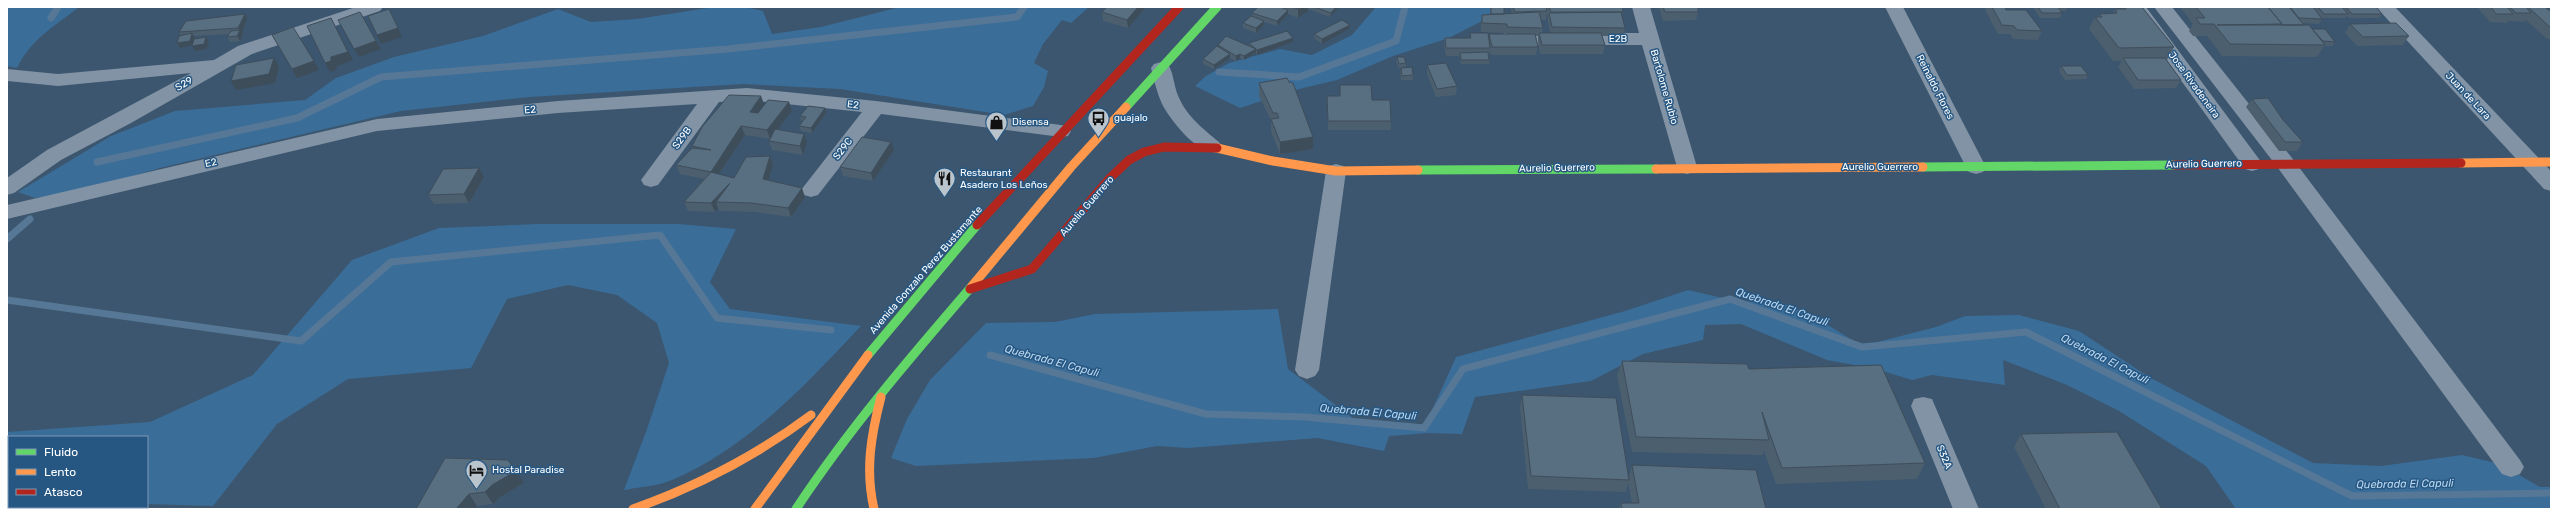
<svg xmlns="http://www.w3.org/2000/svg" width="2558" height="516" font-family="Rubik,sans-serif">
<rect width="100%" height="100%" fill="#3b566e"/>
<path fill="#3b6d99" d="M7 7H79C55 26 31 39 17 68L7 66Z
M714 7H744L763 11 772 34 821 27 900 7H1089L1071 23 1062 20 1043 44 1034 63 1048 71 1044 87 1033 106 1004 115 840 89 743 84 529 97 401 111 160 168 86 190 35 198 18 192 111 136 175 111 305 100 336 78 394 57 483 36 558 9 591 22 637 19Z
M1376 7H1498L1488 18 1449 38 1393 56 1337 80 1295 90 1240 108 1195 86 1206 76 1229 63 1280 49 1312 55 1352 35Z
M538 224H678L736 229 710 282 730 309 861 326C804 386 749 447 672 480 658 486 639 487 624 490L647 429 669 363 657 323 617 295 568 285 507 299 471 368 348 379 277 424 213 506 147 504V437H9V473L7 472V432L150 422 253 375 352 260 439 228Z
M1688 290 1736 301 1782 303 1813 316 1862 346 1936 327 1965 316 2019 315 2079 331 2149 377 2313 463 2381 466 2462 455 2500 464 2540 487H2551V509H2236L2206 466 2119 411 2067 385 2003 360 2005 385 1932 375 1912 380 1876 369 1827 360 1741 324 1705 325 1703 340 1643 354 1591 381 1475 397 1462 434 1429 433 1389 436 1384 451 1318 438 1188 448 1157 446 1094 458 916 466 891 458 907 419 930 380 986 323 1055 322 1095 314 1278 309 1288 369 1358 422 1424 428 1456 357 1625 311Z"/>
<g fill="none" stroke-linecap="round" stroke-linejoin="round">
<path stroke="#567896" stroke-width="7" d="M51 18 58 7
M1219 72 1299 77 1396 41 1405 7
M97 162 297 118 381 77 728 49 1017 17 1024 7
M7 239 30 219
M7 300 301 341 391 262 660 235 717 318 831 330
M990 355 1206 414 1305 417 1424 428 1463 369 1730 299 1862 347 2026 332 2352 496 2551 493"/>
<path fill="#8193a4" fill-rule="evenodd" d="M356 7H383L380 11 252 54 131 123 61 160 14 193 7 195V178L47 150 191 73 58 86 7 81V69L58 74 214 60 238 46Z
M1632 7H1650L1697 167 1694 172 1687 174 1680 172 1677 167 1642 45H1506L1499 43 1497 39 1499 35 1506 33H1639Z
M1885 7H1903L1986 167 1983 172 1976 174 1969 172 1966 167Z
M2128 7H2146L2259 159 2262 164 2259 169 2252 171 2245 169Z
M2154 7H2172L2292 158 2520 460 2524 467 2520 474 2511 477 2502 474 2278 168Z
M2376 7H2395L2551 171V191L2544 189Z
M1161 62 1168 64C1173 72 1174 84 1177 93 1185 115 1202 128 1219 142L1222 147 1219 152C1199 157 1171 121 1162 104 1157 93 1154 80 1151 68L1154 64Z
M747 88 876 101 1061 125 1068 126 1071 131 1068 136 1061 137 881 114 818 195 811 197 804 195 801 190 862 112 747 100 719 102 658 185 651 187 644 185 641 180 697 104 558 113 377 131 7 219V205L377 119 558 101Z
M1336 164 1343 166 1346 171 1319 370 1315 376 1307 379 1299 376 1295 370 1326 171 1329 166Z
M1923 397 1932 399 1935 406 1979 509H1953L1911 406 1914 399Z"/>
<path stroke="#63d668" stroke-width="9" d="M1126 107 1217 7
M1923 167 2174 165
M1418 170 1656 169
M868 355 977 225
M796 509C849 429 909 359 972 286"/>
<path stroke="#ff974d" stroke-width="9" d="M1217 148 1273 161 1336 171 1418 170
M2461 163 2551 162
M1656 169 1923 167
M972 286 1071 167 1126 107
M633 509C698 486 756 456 811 415
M755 509 868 355
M874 509C865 470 871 435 881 397"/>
<path stroke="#b3261e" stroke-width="9" d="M2174 165 2461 163
M977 225 1179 7
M970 289 1032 269 1110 178 1129 160 1144 152 1164 147 1217 148"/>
</g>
<path fill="#4c5f6f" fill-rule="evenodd" d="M1105 7H1146L1128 28 1103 21 1102 12 1107 8Z
M1258 7H1339L1330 17 1308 9V11L1298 18 1288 14 1277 26 1264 22V25L1256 33 1243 28V23L1252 16V13Z
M1491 7 1504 14H1512L1510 7H1622L1623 12 1622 17 1625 28 1623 36H1602L1605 45 1603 54H1540L1538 42V36H1536L1538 47 1536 55H1491L1490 51 1489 56V64H1461L1459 56H1446L1444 46 1445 38H1470V33L1489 39V34H1506V33L1481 32V24L1482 15 1490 14ZM1547 12V14L1548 17V22L1550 33H1542L1543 28 1541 20H1546Z
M1657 7H1751V8H1698V12L1696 20 1663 21 1659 8H1658Z
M1987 7H2005L2006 10 2042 31 2038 40 2013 39 2010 34H1998L1985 10Z
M2033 7H2067L2066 11H2060L2062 13 2060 18H2040Z
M2123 7H2142L2174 47 2167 60H2166L2181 80 2176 88 2134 89 2118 67 2122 61H2113L2089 29 2095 17H2098L2099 14 2113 13 2115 9H2122Z
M2180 7H2376L2382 14 2379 18H2349L2347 16 2345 18H2321L2322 19 2319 24 2303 23 2304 25 2335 42 2332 46H2324L2317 57 2222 56 2207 36H2193L2189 31 2193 24Z
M2477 7H2545L2551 12V39H2547L2526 20 2525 22 2509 21 2508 20 2507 23 2490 22Z
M245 14 247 19 242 32 243 34 240 41 230 42 227 37 229 34 194 36 195 39 206 37 209 41 207 49 195 51 192 46V45L180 48 177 43 181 36 179 32Z
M2350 24 2409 36 2403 45 2357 46 2345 33Z
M1349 29 1322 44 1314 38V34Z
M1293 38V42L1257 55 1256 53 1244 60 1240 58 1236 61 1230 58 1214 69 1203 64V59L1218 47V45L1249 46V43Z
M1397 57 1406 63V67L1413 75V80H1401L1400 72 1401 68H1399L1396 62Z
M1427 65 1457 86 1456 95 1436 97 1427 74Z
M2061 66 2088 75 2086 79 2065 80 2059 71Z
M1259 83 1313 137V149L1280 154 1271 132V120L1259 96Z
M1340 85 1372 100 1391 121V130H1328L1327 96H1340Z
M2252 99 2283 120 2303 142 2297 151H2279L2246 107Z
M789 102 792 111 777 130 807 142 803 155 772 150 769 141 770 139 745 135 719 174 734 178 770 156 773 165 768 180 805 197 791 217 755 212 719 211 718 208 715 212 688 211 684 202 704 179 680 174 676 165 692 148V146L764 104 762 108Z
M826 113 812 133 801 131 799 126 803 121 801 120 800 116Z
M894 150 873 181 843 176 840 167Z
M479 168 484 177 469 203 434 204 428 195Z
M1622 361 1749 369 1925 463 1917 479 1776 484 1764 451 1763 455 1632 452 1617 376Z
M1522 395 1629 477 1632 465 1766 509H1619L1621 503H1632L1628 483 1626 492 1528 489 1520 408Z
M2021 434 2162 509H2046L2014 447Z
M445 458 524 483 500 497 493 504 477 506 475 509H416Z"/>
<path fill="#3e4d5a" d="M1138 7H1146L1128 28 1127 20Z
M1302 7H1308V11L1298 18V9Z
M1336 7H1339L1330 17 1331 13Z
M389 9 402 37 381 44 377 35Z
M1288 10V14L1277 26V21Z
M245 14 247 19 242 32 243 34 240 41 237 36 240 31 238 28Z
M331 18 353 60 337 66 336 70 330 72 325 63Z
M1264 21V25L1256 33V28Z
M1350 25 1349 29 1322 44V39Z
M192 33 195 38 193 45 180 48 177 43Z
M206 37 209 41 207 49 195 51 192 46Z
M1293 38V42L1257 55V50Z
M376 41 381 49 359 57 354 49Z
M1256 49V53L1244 60V56Z
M1230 54V58L1214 69V65Z
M1240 54V58L1236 61V56Z
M274 58 279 67 275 83 236 90 231 81Z
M314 61 319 70 297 78 292 69Z
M761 96 764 104 753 121 750 112Z
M789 102 792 111 770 139 767 130Z
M825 108 826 113 812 133 811 128Z
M741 126 745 135 714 181 711 172Z
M804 134 807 142 803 155 800 146Z
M1313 137V149L1280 154V142Z
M891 142 894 150 873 181 871 173Z
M770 156 773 165 766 188 763 179Z
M479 168 484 177 469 203 464 194Z
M730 183 716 202 718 208 715 212 711 203Z
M802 188 805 197 791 217 788 208Z
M516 471 524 483 500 497 493 504 485 492 492 485Z
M469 494 477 506 475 509H456Z"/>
<path fill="#586e81" stroke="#3e4d5a" d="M1107 7H1138L1127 20 1102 12Z
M1258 7H1280L1288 10 1277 21 1252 13Z
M1292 7H1302L1298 9Z
M1314 7H1336L1331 13Z
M1491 7H1504V14H1491Z
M1513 7H1546L1547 11 1515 12Z
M1549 7H1622L1623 12H1551Z
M1663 7H1698V12H1665Z
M1992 7H2005L2006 10H2026L2042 31 2017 30 2014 26 2002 25Z
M2038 7H2058L2062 13H2042Z
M2125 7H2142L2174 47 2119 48 2095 17H2102L2099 14 2117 13 2115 9H2126Z
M2196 7H2268L2282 24 2217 25H2309L2325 45 2230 44 2214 24H2200L2196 18H2205Z
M2268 7H2289L2304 25H2282V24Z
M2290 7H2313L2322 19 2299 18Z
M2318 7H2342L2348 14H2324Z
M2346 7H2376L2382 14H2352Z
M2491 7H2507L2513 14H2496Z
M2510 7H2526L2531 13H2516Z
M2528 7H2545L2551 12V28Z
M389 9 398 28 377 35 368 16Z
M360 12 376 41 354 49 338 20Z
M1539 12 1543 28 1507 27V24L1482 23V15Z
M1621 12 1625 28 1552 27 1549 13Z
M245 14 238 28 179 32 186 21Z
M1251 16 1264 21 1256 28 1243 23Z
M331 18 348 52 331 57V61L325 63 307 26Z
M1342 20 1350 25 1322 39 1314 34Z
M2396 23 2409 36 2363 37 2350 24Z
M293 27 314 61 292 69 272 35Z
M2312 29H2325L2335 42 2323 41Z
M240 30 237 36 227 37 231 31Z
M1287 31 1293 38 1257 50 1249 43Z
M192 33 190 41 177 43 179 36Z
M1470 33H1488L1490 48H1446L1445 38H1471Z
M1539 33H1601L1605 45H1542Z
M1489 34H1535L1538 47H1492Z
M1226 36 1256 49 1244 56 1240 54 1236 56 1218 45Z
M206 37 204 44 192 46 194 39Z
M1217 46 1230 54 1214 65 1203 59Z
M1488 52 1489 60H1461L1460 53Z
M1397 57H1404L1406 63 1399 64Z
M274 58 269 74 231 81 236 65Z
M2123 58H2165L2181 80H2138Z
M1446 63 1457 86 1437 89 1427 65Z
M2061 66H2081L2088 75H2067Z
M1412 67 1413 75 1402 76 1401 68Z
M1287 78 1289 82 1293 83 1313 137 1280 142 1271 119 1279 118 1277 113H1273L1259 83Z
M1340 85H1371L1372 100H1390L1391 121H1328L1327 96H1340Z
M729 95 761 96 750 112 758 113 768 100 789 102 767 130 741 126 711 172 676 165 692 148 711 150 692 146 702 127Z
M2268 98 2283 120 2303 142H2285L2252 99Z
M808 106 825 108 811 128 799 126 806 117 800 116Z
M775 129 804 134 800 146 769 141Z
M862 137 891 142 871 173 840 167Z
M770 156 763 179 802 188 788 208 751 203 716 202 730 183 711 203 684 202 711 172 734 178 746 157Z
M479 168 464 194 428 195 443 169Z
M1622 361 1747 364 1749 369 1881 365 1925 463 1782 468 1762 412 1769 440 1636 437Z
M1522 395 1616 398 1629 480 1531 476Z
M2117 432 2162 509H2060L2021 434Z
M445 458 508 460 516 471 492 485 485 492 469 494 456 509H416Z
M1632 465 1756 470 1766 509H1622L1621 503H1639Z"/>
<defs>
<symbol id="bus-pin" viewBox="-11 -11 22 30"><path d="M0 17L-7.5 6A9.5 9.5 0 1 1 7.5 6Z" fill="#bac4cc" stroke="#265783"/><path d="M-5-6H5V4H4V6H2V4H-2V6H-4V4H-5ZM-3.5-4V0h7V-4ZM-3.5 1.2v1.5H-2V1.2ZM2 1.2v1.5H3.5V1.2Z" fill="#111"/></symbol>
<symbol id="shop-pin" viewBox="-11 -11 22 30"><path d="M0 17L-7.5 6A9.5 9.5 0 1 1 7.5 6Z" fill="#bac4cc" stroke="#265783"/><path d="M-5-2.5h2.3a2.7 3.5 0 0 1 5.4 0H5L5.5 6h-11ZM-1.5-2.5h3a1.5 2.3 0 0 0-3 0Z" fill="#111"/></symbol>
<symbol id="restaurant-pin" viewBox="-11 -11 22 30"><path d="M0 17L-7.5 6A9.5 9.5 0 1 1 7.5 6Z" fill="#bac4cc" stroke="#265783"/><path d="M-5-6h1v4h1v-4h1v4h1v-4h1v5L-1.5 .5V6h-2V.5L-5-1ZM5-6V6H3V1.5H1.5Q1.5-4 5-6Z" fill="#111"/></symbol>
<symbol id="hotel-pin" viewBox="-11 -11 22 30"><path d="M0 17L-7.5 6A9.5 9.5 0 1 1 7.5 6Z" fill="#bac4cc" stroke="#265783"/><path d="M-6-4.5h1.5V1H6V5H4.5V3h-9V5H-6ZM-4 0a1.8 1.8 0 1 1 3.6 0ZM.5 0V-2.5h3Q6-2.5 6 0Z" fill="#111"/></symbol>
</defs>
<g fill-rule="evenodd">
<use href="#bus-pin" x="1086" y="106" width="25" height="34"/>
<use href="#shop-pin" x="984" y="110" width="25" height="34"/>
<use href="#restaurant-pin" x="932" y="166" width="25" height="34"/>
<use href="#hotel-pin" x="464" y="458" width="25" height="34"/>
</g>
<g text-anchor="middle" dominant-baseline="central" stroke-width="3" stroke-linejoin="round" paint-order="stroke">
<g font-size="10" fill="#fff" stroke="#265783">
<text x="1618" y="39">E2B</text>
<text transform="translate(184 84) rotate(-31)">S29</text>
<text transform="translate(2194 85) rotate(54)">Jose Rivadeneira</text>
<text transform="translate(1664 87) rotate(74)">Bartolome Rubio</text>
<text transform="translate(1935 87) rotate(63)">Reinaldo Flores</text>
<text transform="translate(2468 96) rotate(47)">Juan de Lara</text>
<text transform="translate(853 105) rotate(6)">E2</text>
<text transform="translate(530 110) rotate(-6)">E2</text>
<text transform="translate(682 138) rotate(-54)">S29B</text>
<text transform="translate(843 149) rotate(-52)">S29C</text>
<text transform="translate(211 163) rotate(-13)">E2</text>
<text transform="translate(2204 164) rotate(-1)">Aurelio Guerrero</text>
<text x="1880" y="167">Aurelio Guerrero</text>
<text transform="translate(1557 168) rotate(-1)">Aurelio Guerrero</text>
<text transform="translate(1087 206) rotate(-49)">Aurelio Guerrero</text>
<text transform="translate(926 270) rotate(-49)">Avenida Gonzalo Perez Bustamante</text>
<text transform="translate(1944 457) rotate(67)">S32A</text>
</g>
<g font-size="10" fill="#fff" stroke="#265783" text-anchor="start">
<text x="1114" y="118">guajalo</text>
<text x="1012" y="122">Disensa</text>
<text x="960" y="173">Restaurant<tspan x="960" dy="12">Asadero Los Leños</tspan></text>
<text x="492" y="470">Hostal Paradise</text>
</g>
<g font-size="11" font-style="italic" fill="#bbd7ef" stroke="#265783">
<text transform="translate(1782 307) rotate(19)">Quebrada El Capuli</text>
<text transform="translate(2105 359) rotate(27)">Quebrada El Capuli</text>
<text transform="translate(1052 361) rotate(15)">Quebrada El Capuli</text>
<text transform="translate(1368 412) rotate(5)">Quebrada El Capuli</text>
<text transform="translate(2405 484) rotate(-1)">Quebrada El Capuli</text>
</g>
</g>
<rect width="2558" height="516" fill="none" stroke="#ffffff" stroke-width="16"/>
<rect x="8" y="436" width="140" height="72" fill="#265783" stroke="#7d9ab5"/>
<rect x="16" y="449" width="20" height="6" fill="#63d668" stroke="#7d9ab5"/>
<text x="44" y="456" font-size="12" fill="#ffffff">Fluido</text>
<rect x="16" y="469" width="20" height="6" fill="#ff974d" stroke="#7d9ab5"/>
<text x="44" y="476" font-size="12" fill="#ffffff">Lento</text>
<rect x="16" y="489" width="20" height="6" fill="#b3261e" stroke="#7d9ab5"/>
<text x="44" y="496" font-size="12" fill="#ffffff">Atasco</text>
</svg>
